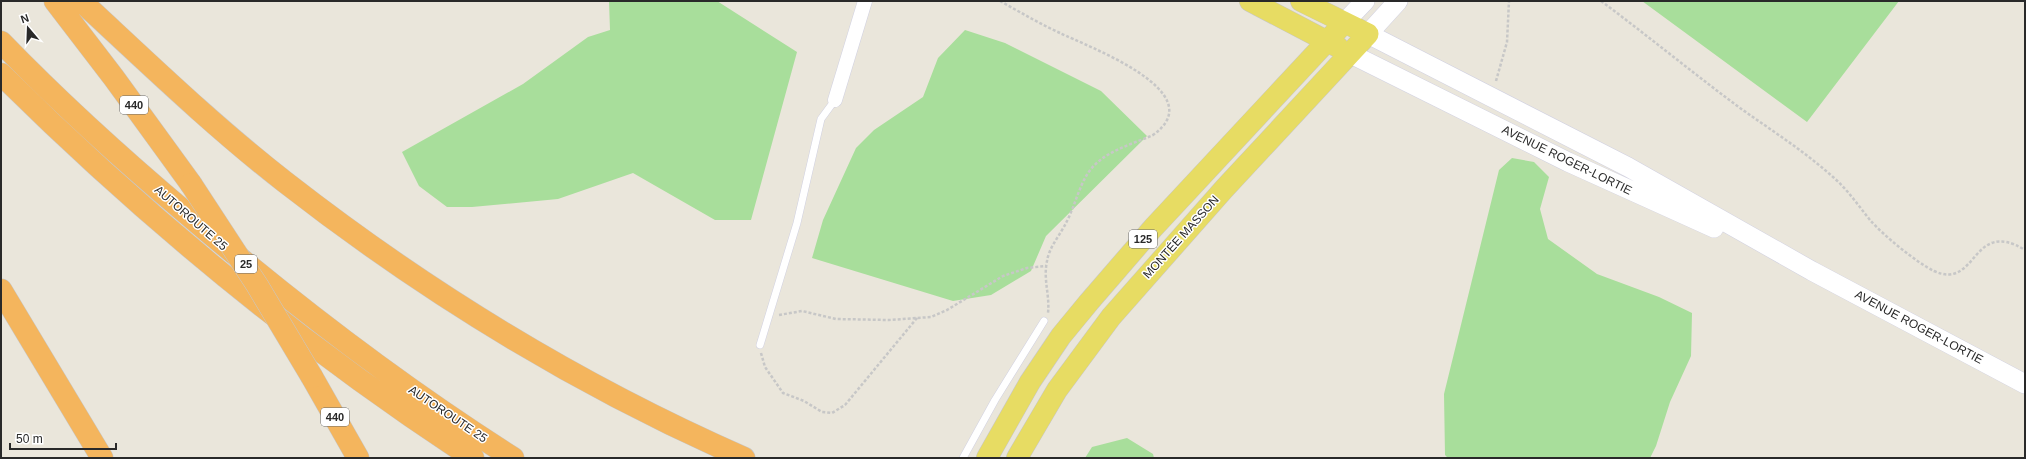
<svg xmlns="http://www.w3.org/2000/svg" width="2026" height="459" font-family="Arial,sans-serif">
<rect width="100%" height="100%" fill="#eae6db"/>
<path fill="#a8de9b" d="M609 1H717L797 52 751 220H715L633 173 558 199 472 207H447L419 186 402 152 523 84 588 37 610 30Z
M1642 1H1899L1807 122Z
M965 30 1005 43 1101 91 1147 136 1046 236 1031 271 991 295 953 301 812 258 823 220 856 148 874 130 923 97 938 58Z
M1512 158 1534 162 1549 177 1540 209 1548 239 1597 274 1659 297 1692 313 1691 356 1670 402 1656 446 1650 458H1448L1445 455 1444 394 1499 170Z
M1127 438 1153 454 1154 458H1085L1092 447Z"/>
<g fill="none" stroke-linecap="round" stroke-linejoin="round">
<defs>
<path id="lane" d="M760 345 797 223 821 119 835 100
M963 458 995 400 1044 321"/>
<path id="street" d="M835 100 865 1"/>
<path id="secondary" d="M1398 1 1368 34 1628 167 1812 271 2025 384
M1344 23 1365 1
M1349 53 1568 162 1714 228"/>
<path id="primary" d="M1250 1 1338 47
M987 458 1030 382 1061 336 1089 302 1153 228 1344 23
M1017 458 1057 390 1111 317 1224 189 1368 34 1301 1"/>
<path id="highway" d="M55 1 114 78 191 184
M81 1C148 63 213 126 285 182 426 292 580 386 744 458
M1 42C60 103 122 159 186 213 290 302 398 385 513 458
M1 74C145 217 303 347 473 458
M1 290 102 458
M312 377 358 458"/>
</defs>
<use href="#lane" stroke="#d1d1e1" stroke-width="8"/>
<use href="#street" stroke="#d1d1e1" stroke-width="15"/>
<use href="#secondary" stroke="#d1d1e1" stroke-width="20"/>
<use href="#primary" stroke="#c7c7c7" stroke-width="22"/>
<use href="#highway" stroke="#c7c7c7" stroke-width="23"/>
<path stroke="#c7c7c7" stroke-width="2.5" stroke-dasharray="3 2" stroke-linecap="butt" d="M1000 1C1020 12 1040 24 1060 33 1086 46 1214 92 1153 135 1131 145 1103 151 1088 173 1079 187 1075 205 1067 221 1061 234 1049 247 1047 261 1043 279 1050 296 1048 313
M1601 1C1648 36 1693 73 1740 108 1771 130 1804 151 1833 177 1847 189 1858 205 1870 220 1883 235 1917 263 1934 271 1978 291 1971 217 2025 250
M1496 81 1507 42 1509 1
M779 315 802 311 836 319 889 320 931 317 947 310 1003 276 1027 268 1046 266
M761 353 765 367 783 393 804 401 822 412 832 413 845 405 917 318"/>
<use href="#lane" stroke="#fff" stroke-width="7"/>
<use href="#street" stroke="#fff" stroke-width="14"/>
<use href="#secondary" stroke="#fff" stroke-width="19"/>
<use href="#primary" stroke="#e7dc63" stroke-width="21"/>
<use href="#highway" stroke="#f4b55d" stroke-width="22"/>
<defs>
<path id="highway-bridge" d="M191 184 257 285 312 377"/>
</defs>
<use href="#highway-bridge" stroke="#c7c7c7" stroke-width="23" stroke-linecap="butt"/>
<use href="#highway-bridge" stroke="#f4b55d" stroke-width="22"/>
</g>
<g text-anchor="middle" dominant-baseline="central" stroke-width="3" stroke-linejoin="round" paint-order="stroke">
<g fill="#fff" stroke="#696969" stroke-width="1">
<rect x="120" y="96" width="28" height="18" rx="3"/>
<rect x="1129" y="230" width="28" height="18" rx="3"/>
<rect x="235" y="255" width="22" height="18" rx="3"/>
<rect x="321" y="408" width="28" height="18" rx="3"/>
</g>
<g font-size="11" font-weight="bold" fill="#292929">
<text x="134" y="105">440</text>
<text x="1143" y="239">125</text>
<text x="246" y="264">25</text>
<text x="335" y="417">440</text>
</g>
<g font-size="12" fill="#292929" stroke="#fff">
<text transform="translate(1567 160) rotate(26)">AVENUE ROGER-LORTIE</text>
<text transform="translate(191 218) rotate(41)">AUTOROUTE 25</text>
<text transform="translate(1181 237) rotate(-48)">MONTÉE MASSON</text>
<text transform="translate(1919 327) rotate(28)">AVENUE ROGER-LORTIE</text>
<text transform="translate(448 414) rotate(34)">AUTOROUTE 25</text>
</g>
</g>
<rect width="2026" height="459" fill="none" stroke="#292929" stroke-width="4"/>
<g transform="translate(28 28) rotate(341)" stroke="#ffffff" stroke-width="3" paint-order="stroke">
<path d="M0-3L7 15L0 10L-7 15Z" fill="#292929"/>
<text y="-6" font-size="11" font-weight="bold" text-anchor="middle" fill="#292929">N</text>
</g>
<path d="M10 443v6h106v-6" fill="none" stroke="#292929" stroke-width="2"/>
<text x="16" y="443" font-size="12" fill="#292929" stroke="#ffffff" stroke-width="3" paint-order="stroke">50 m</text>
</svg>
